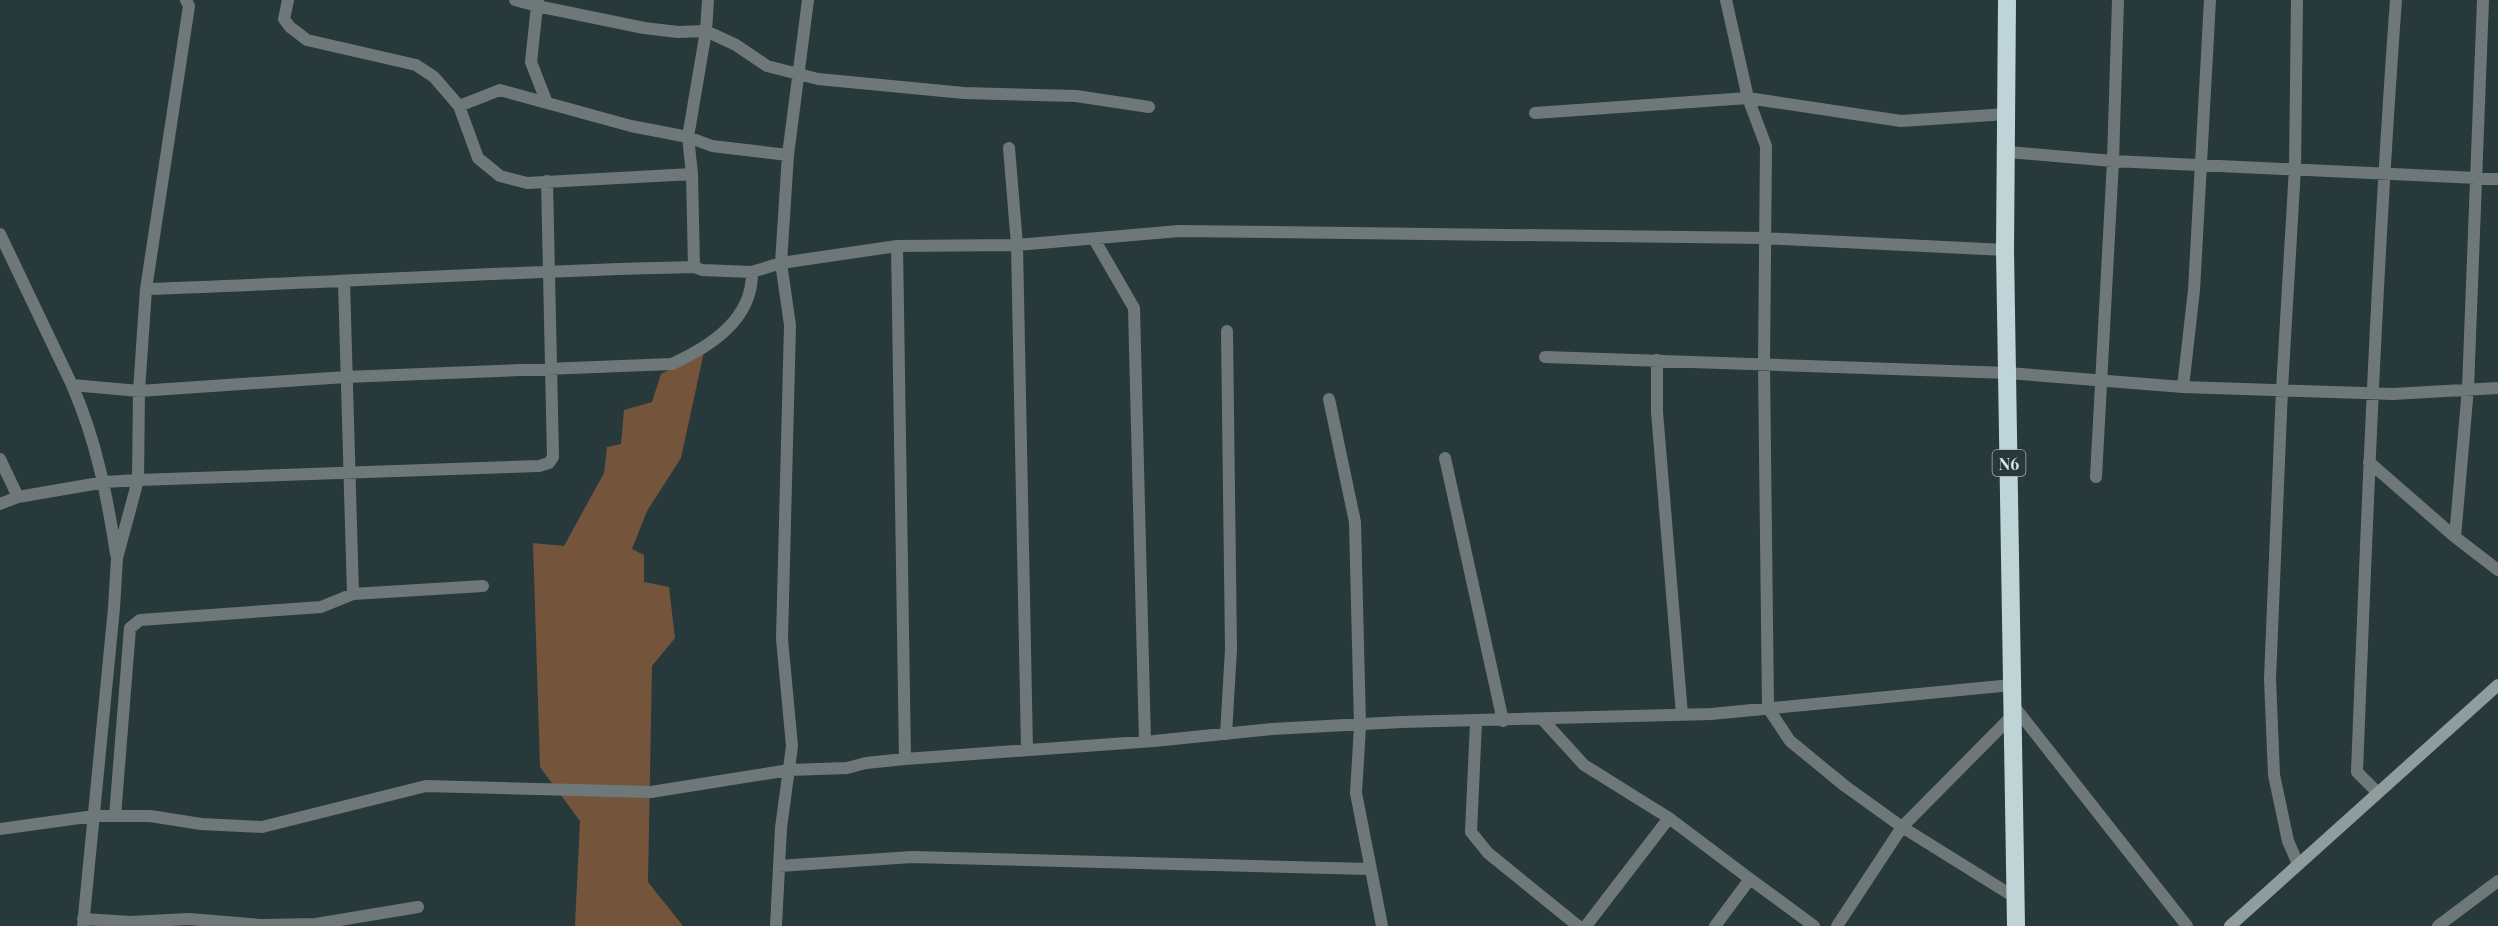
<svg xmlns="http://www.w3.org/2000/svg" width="2498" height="926" font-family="'Playfair Display',serif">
<rect width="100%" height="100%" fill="#27393b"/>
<path fill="#75543c" d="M704 352 681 458 647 511 632 549 644 555V582L669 587 675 638 652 666 648 882 683 926H575L580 821 540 767 533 543 564 546 604 473 607 447 621 444 624 410 652 402 661 374Z"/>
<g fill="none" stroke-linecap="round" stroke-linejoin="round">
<path stroke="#6f7879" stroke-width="12" d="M288 0 284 19 290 27 307 40 416 65 434 77 459 106 478 158 500 176 527 183 692 174
M515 0 537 6 531 62 547 103
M538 0 537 6 644 28 678 32 706 31 736 45 767 66 818 79 964 93 1076 96 1149 107
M1726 0 1748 98 1766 146 1764 365 1768 708 1790 741 1845 786 1902 827 2016 898
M2297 0 2295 168 2282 389 2270 679 2274 775 2288 841 2298 864
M459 106 500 90 631 126 688 137 712 146 788 155
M1535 113 1748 98 1901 121 2007 114
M1009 148 1017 245 1027 749
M2008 152 2113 161 2498 179
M0 234 72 385 139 391 346 377 672 364C711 346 753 319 752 272
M1094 239 1134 308 1145 742
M897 246 905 759
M694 267 692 174 688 137 706 31 708 0
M344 282 353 594 483 586
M146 289C329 283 511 271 694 267L702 270 752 272 781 263 897 246 1017 245 1179 231 1765 238 2005 250
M1545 357 2008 373 2183 387 2393 394 2498 388
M1657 360V412L1682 715
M72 385C96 440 107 495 116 554
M2183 387 2194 290 2210 0
M1329 399 1355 522 1360 726 1356 793 1382 926
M1445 458 1503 721
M0 459 18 497
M2369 462 2455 537 2498 570
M2096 477 2113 161 2118 0
M0 504 18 497 105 482 138 480 539 466 549 463 553 457 547 181
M2455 537 2468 388 2483 0
M2013 705 2187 926
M1543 720 1584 765 1669 818 1750 879
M1476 722 1471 832 1488 853 1578 926
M1226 734 1231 650 1227 331
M2377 792 2357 772C2367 514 2377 257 2396 0
M115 816 130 628 140 620 321 607 353 594
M0 829 94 816H150L201 824 262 827 426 786 651 792 789 770 847 768 866 763 905 759 1154 741 1272 729 1401 722 1711 714 2012 685
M779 866 912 857 1369 869
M83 919 130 922 189 919 261 925 316 924 418 907
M83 926 114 608 117 558 138 480 139 391 146 289 189 6 186 0
M776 926 781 828 792 746 782 639 790 325 781 263 788 155 808 0
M1586 926 1669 818
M1715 926 1750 879 1814 926
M1837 926 1902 827 2013 715
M2438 926 2498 881"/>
<path stroke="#8f9d9f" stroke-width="12" d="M2230 926 2498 685"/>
<path stroke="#bed4d7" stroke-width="18" d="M2007 0 2005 250 2016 926"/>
</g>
<g text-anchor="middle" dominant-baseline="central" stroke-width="5" stroke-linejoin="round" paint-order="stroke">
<rect fill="#27393b" stroke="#a4b1b3" stroke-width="1.5" x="1992.5" y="450" width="33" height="26" rx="4.5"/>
<g font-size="16" font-weight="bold" fill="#dae4e6">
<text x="2009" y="463">N6</text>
</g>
</g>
</svg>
